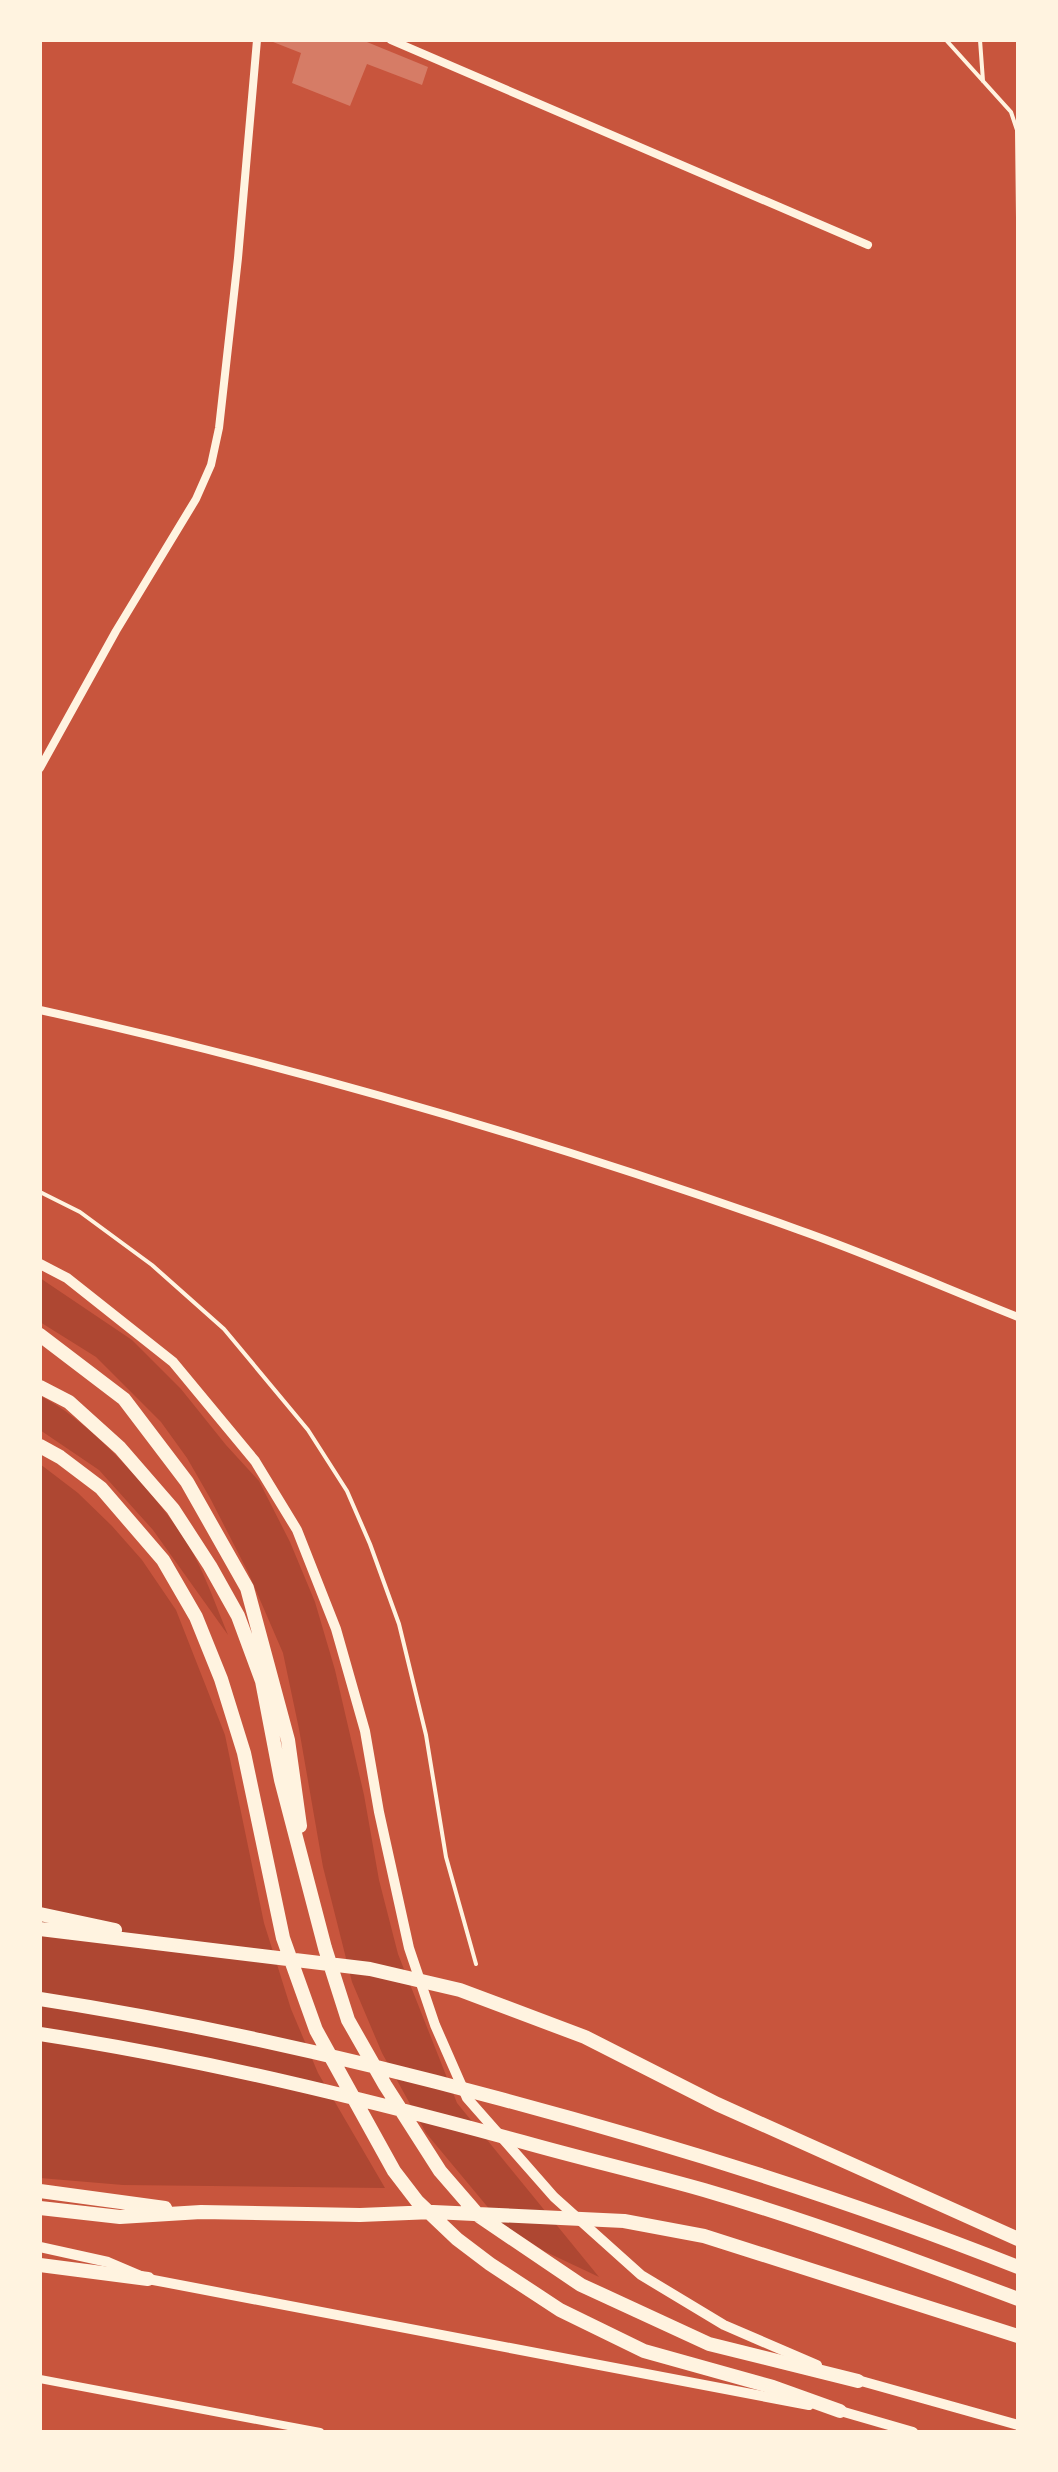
<svg xmlns="http://www.w3.org/2000/svg" width="1058" height="2472" font-family="'PT Sans Narrow',sans-serif">
<rect width="100%" height="100%" fill="#c8553d"/>
<path fill="#ae4732" d="M40 1278 132 1340 181 1389 226 1445 259 1481 290 1542 315 1602 335 1670 364 1795 379 1880 398 1954 457 2103 599 2277 544 2251 501 2223 426 2133 382 2053 352 1982 323 1867 299 1729 283 1653 248 1572 210 1498 187 1458 161 1422 96 1357 40 1322Z
M40 1396C90 1419 168 1506 194 1555 207 1580 217 1608 228 1635L153 1530 99 1470 40 1430Z
M40 1464 78 1493 112 1526 142 1560 176 1610 225 1735 264 1923 291 2009 318 2073 385 2188 123 2185 40 2178Z"/>
<path fill="#d67c66" d="M268 40H362L428 67 422 85 367 64 350 106 292 83 301 53Z"/>
<g fill="none" stroke-linecap="round" stroke-linejoin="round">
<path stroke="#fff3e0" stroke-width="4" d="M946 40 1011 112 1017 130 1018 218
M980 40 983 81
M40 1192 80 1212 152 1265 224 1329 308 1430 347 1491 370 1544 399 1624 426 1735 446 1857 476 1964"/>
<path stroke="#fff3e0" stroke-width="8" d="M391 40 868 245
M40 768 116 631 196 499 211 465 219 428 238 258 257 40
M40 1010C297 1067 551 1141 799 1230 873 1256 945 1288 1018 1317
M40 2379 320 2432"/>
<path stroke="#fff3e0" stroke-width="10" d="M40 1264 67 1278 173 1362 255 1461 297 1530 336 1629 365 1731 379 1812 409 1948 435 2025 467 2098 554 2197 641 2275 724 2325 817 2365
M40 2247 108 2262 148 2279 809 2405
M854 2379 1018 2425
M837 2410 913 2432"/>
<path stroke="#fff3e0" stroke-width="14" d="M40 1335 124 1399 187 1482 247 1588 288 1740 300 1826
M40 1387 69 1402 120 1448 173 1509 210 1566 238 1616 262 1681 281 1780 325 1948 348 2020 385 2085 440 2171 479 2216 581 2285 709 2344 858 2381
M40 1446 60 1457 101 1488 163 1560 196 1617 221 1679 244 1753 283 1938 316 2030 394 2171 417 2201 457 2239 490 2264 560 2310 644 2351 773 2387 840 2411
M40 1914 115 1930
M40 1929 370 1969 460 1990 585 2037 717 2104 1018 2239
M40 1999C196 2023 349 2058 501 2099 677 2146 849 2200 1018 2267
M40 2034C203 2059 365 2099 523 2142 583 2159 644 2173 704 2190 810 2221 915 2260 1018 2299
M40 2191 165 2208
M40 2208 120 2217 201 2212 360 2215 433 2212 624 2221 704 2236 1018 2336
M40 2265 148 2279"/>
</g>
<rect width="1058" height="2472" fill="none" stroke="#fff3e0" stroke-width="84"/>
</svg>
